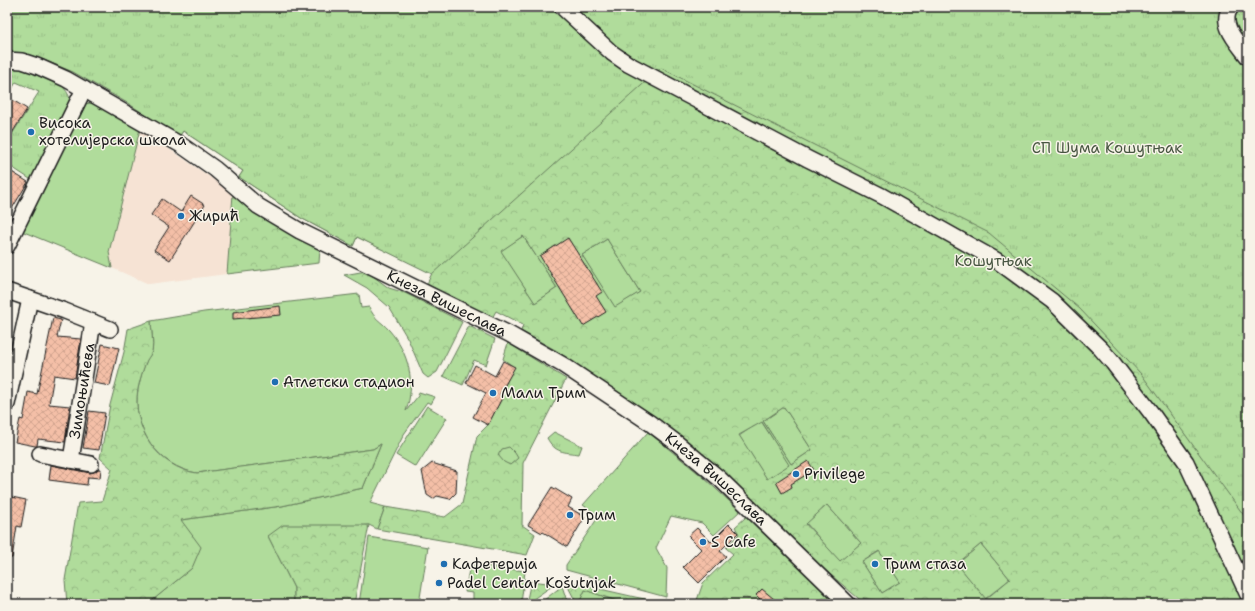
<svg xmlns="http://www.w3.org/2000/svg" width="1255" height="611" font-family="'Shantell Sans',sans-serif">
<defs>
<pattern id="forest-crowns" width="20" height="18" patternUnits="userSpaceOnUse"><rect width="20" height="18" fill="#b0dc9b"/><path d="M2 6a3 3 0 1 1 6 0M12 15a3 3 0 1 1 6 0" fill="none" stroke="#97bc85"/></pattern>
<pattern id="park-tufts" width="24" height="20" patternUnits="userSpaceOnUse"><rect width="24" height="20" fill="#b0dc9b"/><path d="M3 7l-1-3M5 7V3M7 7l1-3M15 17l-1-3M17 17v-4M19 17l1-3" fill="none" stroke="#97bc85"/></pattern>
<pattern id="building-cross-hatch" width="8" height="8" patternUnits="userSpaceOnUse"><rect width="8" height="8" fill="#f4bfa7"/><path d="M0 0l8 8M0 8l8-8" fill="none" stroke="#d1a48f"/></pattern>
</defs>
<rect width="100%" height="100%" fill="#f7f3e8"/>
<filter id="ink" filterUnits="userSpaceOnUse"><feTurbulence type="fractalNoise" baseFrequency=".025" numOctaves="2"/><feDisplacementMap in="SourceGraphic" scale="8" xChannelSelector="R" yChannelSelector="G"/><feConvolveMatrix kernelMatrix="1 2 1 2 8 2 1 2 1" color-interpolation-filters="sRGB"/></filter>
<g filter="url(#ink)">
<path fill="#f6e3d4" d="M140 129 206 174 233 194 227 274 149 284 112 268 109 252Z"/>
<path fill="#b0dc9b" stroke="#667c5c" d="M92 103 140 129 109 252 112 268 19 230 83 104Z
M523 236 557 288 535 303 500 251Z
M607 239 640 292 615 308 582 255Z
M359 294 361 308 369 307C375 320 380 320 389 330 409 353 416 382 406 411L418 396 419 392 435 397 431 404 427 402 404 434 370 503 385 507 377 529 369 525 268 536 294 588V604H148L192 568 181 520 282 506 363 488 381 444 373 449 197 473C158 467 131 427 138 389 140 379 143 369 147 359 149 357 151 354 152 351 154 344 151 328 151 321L204 312Z
M427 406 447 418 416 467 396 455Z
M784 407 812 450 791 464 763 421Z
M761 421 790 465 767 480 739 436Z
M648 432 703 477 740 511 714 535 702 523 671 516 656 548 667 568 666 597 566 570V565L599 516 583 505Z
M827 505 861 543 840 562 806 523Z
M369 537 428 547 419 604H359Z
M981 544 1010 579 985 599 957 564Z
M880 551 900 582 882 593 862 562Z
M470 564 525 571 521 604H473V593L465 592Z
M585 590 620 602V604L579 603Z
M426 600 457 604H425Z"/>
<path fill="url(#forest-crowns)" stroke="#667c5c" fill-rule="evenodd" d="M7 7H1248V604H865L817 563 688 441 557 351 521 331 523 325 496 311 492 318 427 284 432 273 357 237 353 246 301 218 239 177 243 171 183 131 179 137C133 106 81 67 26 56ZM523 236 557 288 535 303 501 251ZM607 239 640 292 615 307 582 255ZM784 407 812 450 791 464 763 421ZM762 422 789 465 767 479 739 435ZM827 505 861 543 840 561 806 524ZM981 544 1010 579 986 599 957 564ZM879 551 900 582 882 593 862 562Z
M233 194 256 214 290 234 320 249 319 263 227 274Z
M366 271 389 288 405 293 462 322 437 372 428 378 423 374 408 339 389 307 367 288 344 275Z
M151 321C151 328 154 344 152 351 151 354 149 357 147 360 143 369 140 379 138 389 131 427 158 468 197 473L373 449 381 444 363 488 282 506 181 520 201 547 192 568 148 604H67L65 580 78 503 102 501 112 469 100 458 110 405 124 352 128 329Z
M469 326 495 339 486 365 474 360 463 385 443 376Z
M508 343 566 379 523 463 522 525 535 534 527 555 377 529 385 507 445 517 462 504 477 436 488 425 503 396 500 394 514 367 503 359Z
M746 517 838 604 696 603 703 583 733 554 726 548 739 534 735 527Z
M283 525H369L354 604H294V588L268 536Z
M531 581 555 584 526 604Z
M565 581 635 597 645 599 642 604H620V602L585 590 579 603 581 604H577Z
M562 586 568 604H539Z"/>
<path fill="url(#park-tufts)" stroke="#667c5c" d="M7 7H1248V521L1142 375 1080 309 989 233 661 68 432 274 357 237 353 246 301 218 239 177 243 171 183 131 179 137 129 104 73 72 44 60 7 54Z
M12 65C31 70 64 77 70 99L33 181 7 164V142L39 92 16 82 11 91 7 89V73Z
M554 432 582 446 579 454C564 452 555 453 547 438Z
M509 447 515 453 518 458 510 465 504 462 498 455 502 449Z
M863 598 895 604H896H869Z"/>
<path fill="url(#building-cross-hatch)" stroke="#1c1c1c" d="M11 99 27 109 7 141V105Z
M7 169 28 182 7 217Z
M191 196 205 205 170 260 154 250 169 227 151 215 162 199 181 212Z
M568 238 602 292 596 296 606 312 583 326 540 256Z
M280 306 281 315 233 319V312Z
M53 318 61 320 57 337 81 339 75 378 54 375 49 404 70 406 65 442 38 439 37 446H35L15 442 20 419 23 420 28 392 37 394Z
M102 344 119 348 110 386 94 383Z
M503 361 515 367 500 394 503 396 488 425 473 417 486 393 466 383 475 365 495 376Z
M89 411 105 413 99 450 83 448Z
M808 461 814 470 791 484 792 487 782 493 776 482Z
M432 463 457 471 456 493 450 499 437 496 433 499 427 495 422 471Z
M51 465 90 473 94 472 98 469H101L100 478 88 477 87 485 49 480Z
M552 487 572 499 568 507 585 517 567 547 543 532 542 533 528 525Z
M7 496 26 500 21 527 17 526 12 558H7Z
M729 524 738 533 720 551 726 556 699 583 683 567 701 549 688 536 697 528 711 542Z
M762 589 774 599 769 604H756L760 599 756 595Z"/>
<g fill="none" stroke-linecap="round" stroke-linejoin="round">
<defs>
<g id="minor">
<path d="M562 7 612 53 628 64 808 159 882 196 996 260 1052 301 1101 349 1113 363 1152 414 1186 462 1248 595"/>
<path d="M1231 7C1218 24 1238 43 1248 57"/>
<path id="s1" d="M7 60 22 61 37 66 66 79 181 145 215 169 258 206 300 231 509 334 563 365 650 423 678 444 720 479 848 604"/>
<path d="M7 246 84 89"/>
<path d="M7 291 65 311 110 329"/>
<path d="M7 404 30 299"/>
<path d="M40 454 91 464"/>
<path id="s2" d="M71 460 93 322"/>
</g>
</defs>
<use href="#minor" stroke="#1c1c1c" stroke-width="18"/>
<use href="#minor" stroke="#f7f3e8" stroke-width="15"/>
</g>
</g>
<g fill="#1f6fb2" stroke="#f7f3e8" stroke-width="1.5">
<circle cx="31" cy="132" r="4"/>
<circle cx="181" cy="216" r="4"/>
<circle cx="275" cy="382" r="4"/>
<circle cx="493" cy="393" r="4"/>
<circle cx="796" cy="474" r="4"/>
<circle cx="570" cy="515" r="4"/>
<circle cx="703" cy="542" r="4"/>
<circle cx="444" cy="564" r="4"/>
<circle cx="875" cy="564" r="4"/>
<circle cx="439" cy="583" r="4"/>
</g>
<g text-anchor="middle" dominant-baseline="central" stroke-width="3" stroke-linejoin="round" paint-order="stroke">
<g font-size="15" fill="#1c1c1c" stroke="#f7f3e8" text-anchor="start">
<text x="39" y="123">Висока<tspan x="39" dy="17">хотелијерска школа</tspan></text>
<text x="189" y="216">Жирић</text>
<text x="283" y="382">Атлетски стадион</text>
<text x="501" y="393">Мали Трим</text>
<text x="804" y="474">Privilege</text>
<text x="578" y="515">Трим</text>
<text x="711" y="542">S Cafe</text>
<text x="452" y="564">Кафетерија</text>
<text x="883" y="564">Трим стаза</text>
<text x="447" y="583">Padel Centar Košutnjak</text>
</g>
<g font-size="15" fill="#485642" stroke="#f7f3e8">
<text x="1107" y="148">СП Шума Кошутњак</text>
<text x="993" y="261">Кошутњак</text>
</g>
<g font-size="15" fill="#1c1c1c" stroke="#f7f3e8">
<text stroke="none"><textPath href="#s1" startOffset="506">Кнеза Вишеслава</textPath></text>
<text stroke="none"><textPath href="#s2" startOffset="70">Зимоњићева</textPath></text>
<text stroke="none"><textPath href="#s1" startOffset="829">Кнеза Вишеслава</textPath></text>
</g>
</g>
<rect width="1255" height="611" fill="none" stroke="#f7f3e8" stroke-width="24"/>
<rect x="12" y="12" width="1231" height="587" fill="none" stroke="#1c1c1c" stroke-width="1.5" filter="url(#ink)"/>
</svg>
